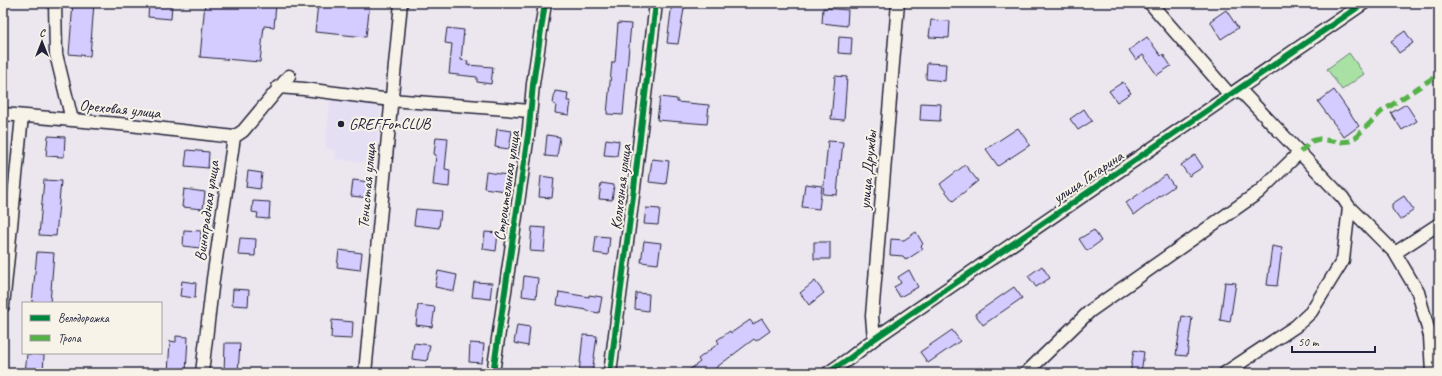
<svg xmlns="http://www.w3.org/2000/svg" width="1442" height="376" font-family="Caveat,sans-serif">
<rect width="100%" height="100%" fill="#ece7ef"/>
<filter id="ink" filterUnits="userSpaceOnUse"><feTurbulence type="fractalNoise" baseFrequency=".025" numOctaves="2"/><feDisplacementMap in="SourceGraphic" scale="8" xChannelSelector="R" yChannelSelector="G"/><feConvolveMatrix kernelMatrix="1 2 1 2 8 2 1 2 1" color-interpolation-filters="sRGB"/></filter>
<g filter="url(#ink)">
<path fill="#e5dff4" d="M330 99 381 106 375 164 335 159 336 150 325 149Z"/>
<path fill="#a9e1a5" stroke="#668270" d="M1349 53 1364 74 1342 90 1327 69Z"/>
<path fill="#d4ccfe" stroke="#22223b" d="M73 3H94L90 56 69 54Z
M149 3H172L171 19 148 17Z
M205 3 276 4 274 27 264 26 260 62 200 57Z
M318 3H370L366 37 315 32Z
M672 3H685L678 44 667 43Z
M823 8 848 10 847 26 822 23Z
M1226 10 1238 28 1221 39 1210 21Z
M931 20 950 21 949 38 929 37Z
M618 23 631 24 623 115 607 114 612 62H615Z
M447 28 464 30 461 60 468 61 467 65 493 67 491 84 477 82V77L449 74 452 44 445 43Z
M1405 31 1413 43 1399 53 1391 41Z
M839 37 852 38 851 54 838 53Z
M1147 37 1161 56 1163 54 1171 66 1157 75 1143 55 1136 60 1129 50Z
M927 63 946 64 945 81 926 79Z
M835 76 847 77 844 120 831 119Z
M1123 82 1131 93 1117 102 1109 91Z
M1334 90 1359 126 1344 137 1318 102Z
M555 91 568 93 567 101H571L569 115 555 113 556 105 553 104Z
M660 97 677 99V102L709 105 707 124 657 120Z
M921 103 941 104 940 121 920 120Z
M1406 104 1417 121 1402 130 1391 113Z
M1084 109 1092 121 1078 130 1070 119Z
M1018 128 1030 145 998 166 986 149Z
M497 129 512 131 509 149 495 147Z
M547 135 560 137 557 157 545 156Z
M48 136 65 137 64 157 46 156Z
M436 137 448 138 445 169 450 170 449 187 433 185 436 155 434 154Z
M606 139 619 141 617 156 604 155Z
M828 141 843 142 841 161 840 160 837 195 823 194Z
M187 150 209 152 208 168 185 166Z
M1195 155 1203 167 1189 176 1181 165Z
M652 159 669 161 666 184 649 182Z
M965 165 978 181 953 201 940 184Z
M248 171 262 173 260 189 246 187Z
M486 172 507 175 505 191 484 188Z
M1166 175 1174 186 1134 215 1126 203Z
M541 176 554 178 552 198 539 197Z
M44 180 61 181 56 236 39 235Z
M353 180 370 182 369 198 351 196Z
M601 183 614 185 612 200 599 199Z
M805 184 822 186 819 209 802 207Z
M184 189 205 192 203 209 182 207Z
M1404 196 1414 210 1400 220 1392 209V204Z
M253 201 270 202 269 219 257 218 258 213 252 212Z
M646 208 660 209 658 225 644 224Z
M416 209 441 211 439 228 414 225Z
M532 227 546 228 544 252 530 251Z
M184 230 201 231 200 248 183 246Z
M1094 230 1101 241 1087 251 1079 239Z
M485 232 498 233 496 251 483 249Z
M916 232 923 244 921 246 923 249 906 260 903 256 890 255 891 239 904 240Z
M596 236 610 237 608 255 594 253Z
M240 238 256 239 255 256 238 255Z
M644 241 661 243 658 264 641 262Z
M814 242H830V259H814Z
M1272 246 1282 248 1277 286 1267 285Z
M339 250 362 253 360 270 337 267Z
M37 252 54 253 50 303H32Z
M1042 266 1050 278 1036 287 1028 276Z
M909 270 918 287 900 297 894 287 901 283 898 277Z
M438 271 457 275 454 291 435 287Z
M524 276 538 278 536 298 522 296Z
M182 281 196 283 195 298 180 296Z
M815 281 824 293 809 305 800 293Z
M474 282 492 283 490 299 472 297Z
M1225 282 1236 283 1230 322 1220 320Z
M1014 287 1022 298 983 325 975 314Z
M233 289 249 290 248 306 232 305Z
M559 292 589 297V295L602 297 599 313 587 311V310L557 305Z
M636 293 649 294 648 311 635 309Z
M418 305 435 307 432 327 416 325Z
M1182 316 1192 318 1187 356 1176 355Z
M762 319 770 331 756 341 754 339 709 373H685L700 362 698 359 719 343 717 340 730 331 731 333 750 320 753 324Z
M332 320 353 322 352 339 331 338Z
M517 325 530 327 528 346 514 343Z
M952 330 960 341 928 363 920 352Z
M583 335 597 336 592 373H579Z
M176 336 188 337 186 373H168L170 341 176 342Z
M225 343H240L238 373H224Z
M414 343 430 345 427 361 412 359Z
M470 343 484 344 482 363 469 362Z
M1134 350 1144 352 1141 373H1130Z
M27 354 44 355 43 373H25Z"/>
<g fill="none" stroke-linecap="round" stroke-linejoin="round">
<defs>
<path id="minor" d="M55 3 56 54 72 120
M1150 3 1230 95
M278 87 304 89 391 100 530 111
M1239 89 1343 198 1349 207 1395 253 1418 292 1430 336 1432 373
M3 114 130 125 234 137
M1395 253 1439 224
M3 306 22 116
M874 339 872 316 898 3
M202 373 213 279 234 137 243 131 289 76
M365 373 401 3
M493 373 529 128 533 84 545 3
M610 373 634 188 656 3
M828 373 850 358 874 339 1364 3
M1026 373 1090 311 1259 192 1300 152
M1225 373 1296 326 1311 312 1343 260 1349 207"/>
</defs>
<use href="#minor" stroke="#22223b" stroke-width="15"/>
<use href="#minor" stroke="#f7f3e8" stroke-width="12"/>
<path stroke="#55b146" stroke-width="5" stroke-dasharray="10 5" stroke-linecap="butt" d="M1300 152 1312 141 1319 139 1339 142 1350 141 1357 136 1381 112 1439 74"/>
<defs>
<path id="cycleway" d="M493 373 529 128 533 84 545 3
M610 373 634 188 656 3
M828 373 850 358 874 339 1364 3"/>
</defs>
<use href="#cycleway" stroke="#f7f3e8" stroke-width="8"/>
<use href="#cycleway" stroke="#00873e" stroke-width="6"/>
</g>
</g>
<circle fill="#22223b" stroke="#f7f3e8" stroke-width="1.5" cx="341" cy="124" r="4"/>
<g text-anchor="middle" dominant-baseline="central" stroke-width="4" stroke-linejoin="round" paint-order="stroke">
<g font-size="16" fill="#22223b" stroke="#f7f3e8">
<text transform="translate(120 109) rotate(6)">Ореховая улица</text>
<text transform="translate(868 170) rotate(-85)">улица Дружбы</text>
<text transform="translate(1088 177) rotate(-34)">улица Гагарина</text>
<text transform="translate(367 186) rotate(-85)">Тенистая улица</text>
<text transform="translate(507 186) rotate(-82)">Строительная улица</text>
<text transform="translate(621 187) rotate(-83)">Колхозная улица</text>
<text transform="translate(207 211) rotate(-82)">Виноградная улица</text>
</g>
<g font-size="16" fill="#22223b" stroke="#f7f3e8" text-anchor="start">
<text x="349" y="124">GREFFonCLUB</text>
</g>
</g>
<rect width="1442" height="376" fill="none" stroke="#f7f3e8" stroke-width="16"/>
<rect x="8" y="8" width="1426" height="360" fill="none" stroke="#22223b" stroke-width="1.5" filter="url(#ink)"/>
<rect x="22" y="302" width="140" height="52" fill="#f7f3e8" stroke="#a29fa3"/>
<rect x="30" y="315" width="20" height="6" fill="#00873e" stroke="#a29fa3"/>
<text x="58" y="322" font-size="12" fill="#22223b">Велодорожка</text>
<rect x="30" y="335" width="20" height="6" fill="#55b146" stroke="#a29fa3"/>
<text x="58" y="342" font-size="12" fill="#22223b">Тропа</text>
<g transform="translate(42 42)" stroke="#f7f3e8" stroke-width="3" paint-order="stroke">
<path d="M0-3L7 15L0 10L-7 15Z" fill="#22223b"/>
<text y="-6" font-size="11" font-weight="bold" text-anchor="middle" fill="#22223b">С</text>
</g>
<path d="M1292 346v6h83v-6" fill="none" stroke="#22223b" stroke-width="2"/>
<text x="1298" y="346" font-size="12" fill="#22223b" stroke="#f7f3e8" stroke-width="3" paint-order="stroke">50 m</text>
</svg>
